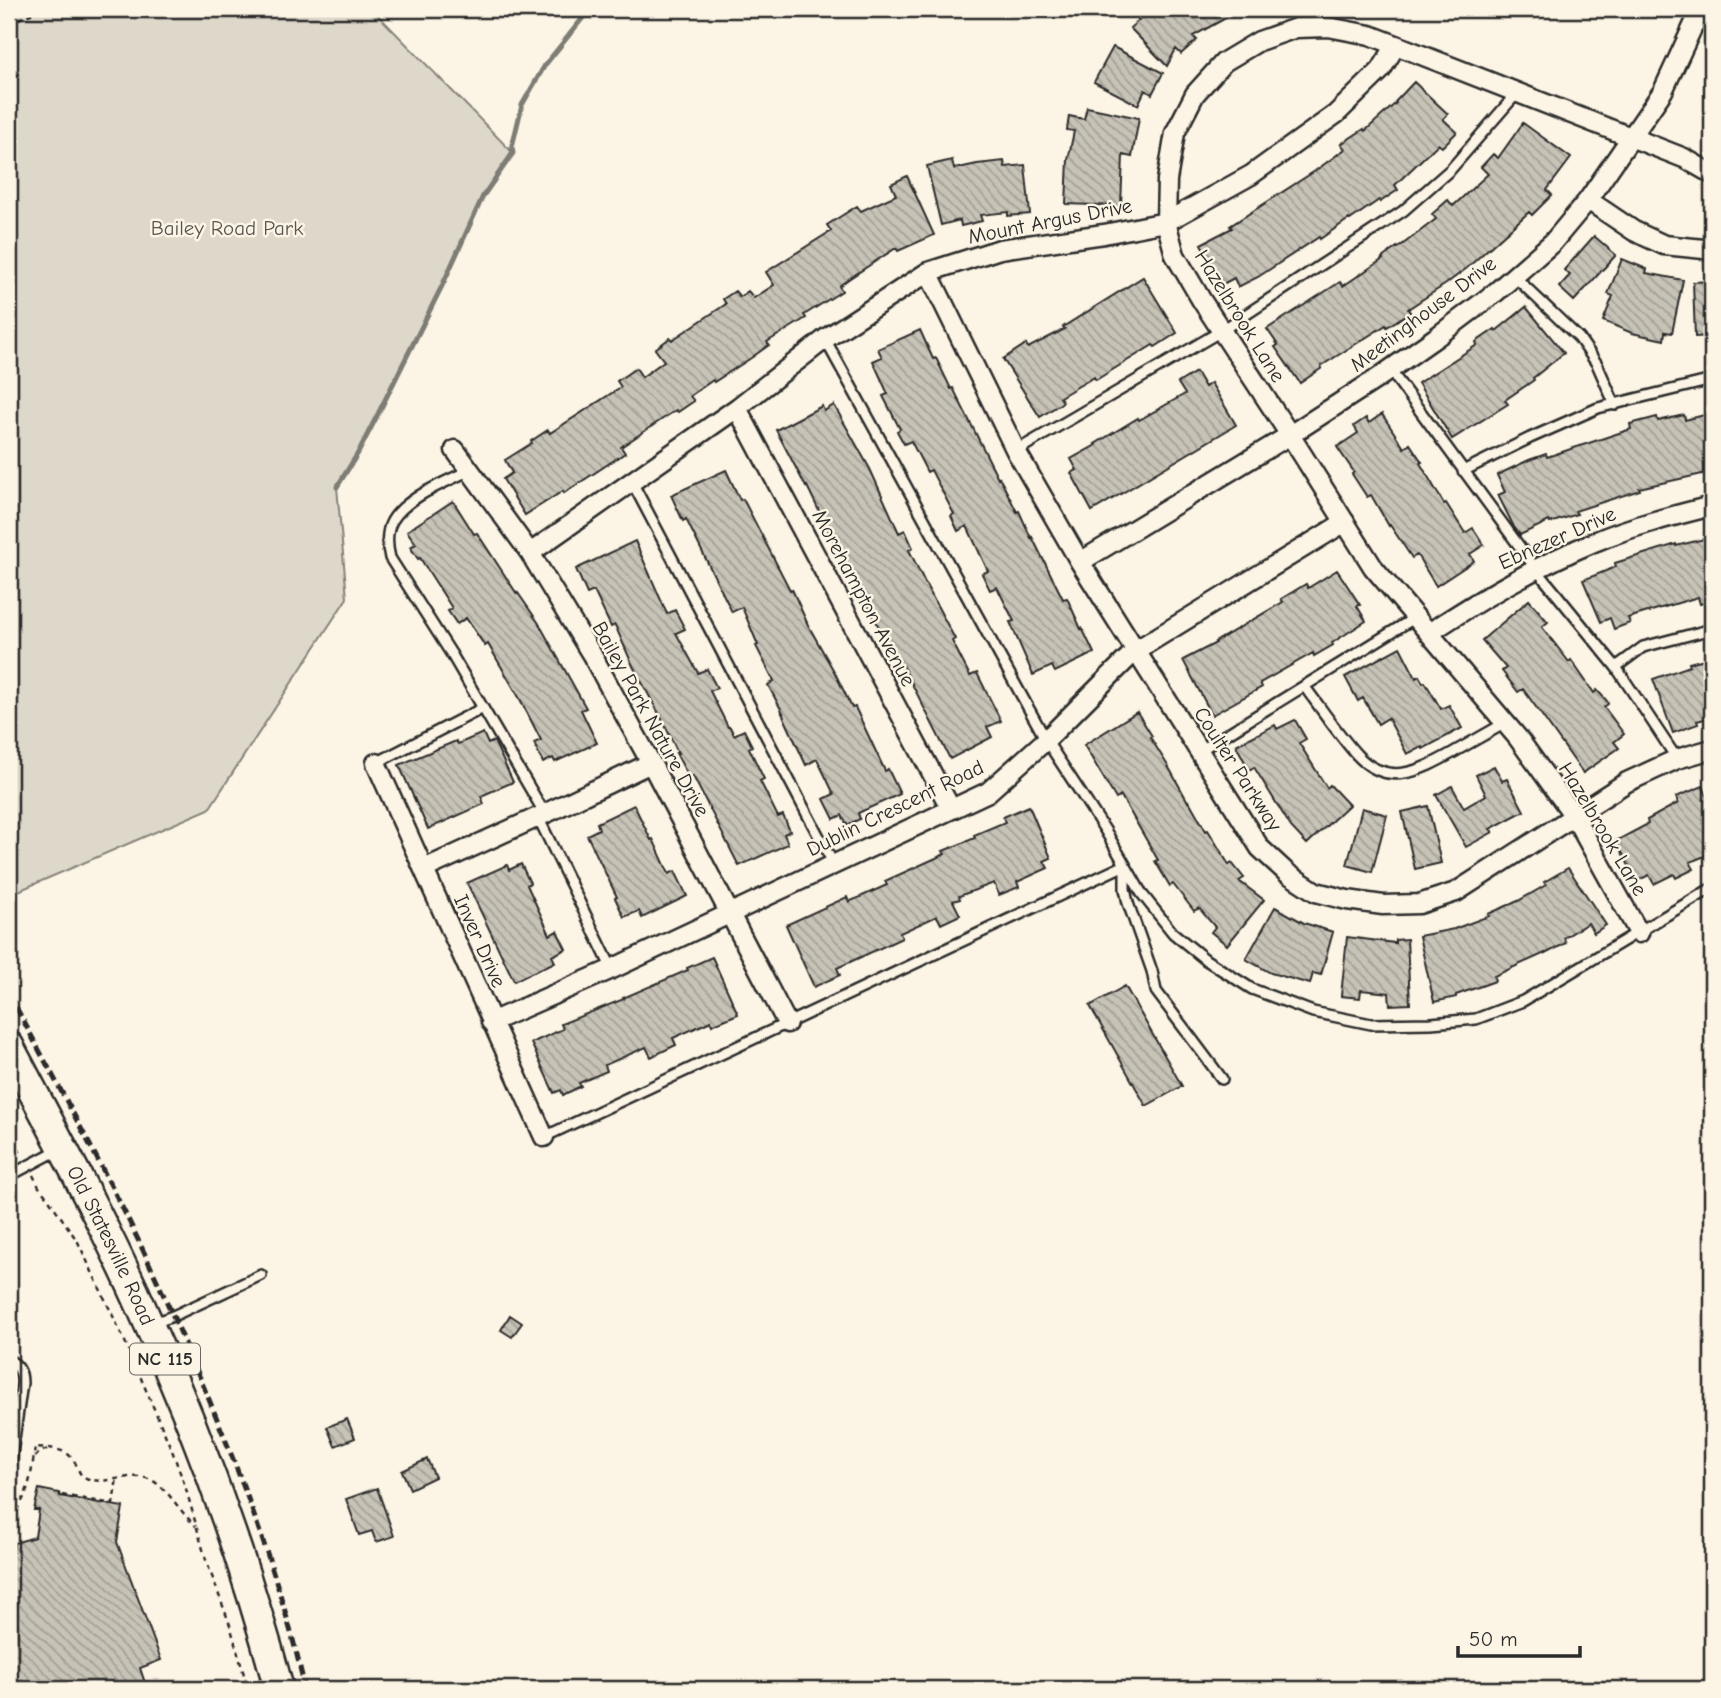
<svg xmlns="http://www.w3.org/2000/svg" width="1721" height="1698" font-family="'Comic Neue',sans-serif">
<defs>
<pattern id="building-back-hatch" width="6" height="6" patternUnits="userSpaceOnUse" patternTransform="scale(1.75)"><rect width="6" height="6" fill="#c8c3b7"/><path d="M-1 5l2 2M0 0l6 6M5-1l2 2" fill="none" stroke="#a39f95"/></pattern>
</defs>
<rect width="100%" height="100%" fill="#fcf5e5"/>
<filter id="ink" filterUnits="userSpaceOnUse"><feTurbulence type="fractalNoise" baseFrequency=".0143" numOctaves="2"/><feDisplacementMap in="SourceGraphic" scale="14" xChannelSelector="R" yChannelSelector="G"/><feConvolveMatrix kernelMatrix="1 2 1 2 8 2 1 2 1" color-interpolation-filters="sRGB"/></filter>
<g filter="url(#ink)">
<path fill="#ded8ca" stroke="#84827a" stroke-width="2" d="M9 9H372L513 153 483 196 443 284 379 412 358 453 337 487 347 598 209 809 9 895Z"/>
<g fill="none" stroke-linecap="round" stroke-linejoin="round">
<path stroke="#7d7b74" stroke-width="5" d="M337 487 358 453 379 412 443 284 483 196 513 153 512 147 522 105 545 65 590 9"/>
</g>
<path fill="url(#building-back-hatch)" stroke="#2b2b2b" stroke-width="2" d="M1144 9H1242L1193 36 1197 40 1181 54 1176 49 1167 66 1130 28 1139 20 1136 17Z
M1113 47 1163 73 1152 94 1145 90 1138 105 1094 82Z
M1414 82 1448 114 1443 119 1457 132 1442 147 1438 144 1395 185 1398 190 1380 202 1379 200 1350 220 1349 219 1320 239 1319 237 1258 277 1238 287 1234 278 1223 284 1201 244 1232 228 1230 226 1315 171 1345 149 1341 144 1364 129 1365 131 1396 103 1395 102Z
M1087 107 1139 118 1132 157 1123 155 1121 206 1066 204 1068 160 1074 131 1067 130 1069 116 1084 119Z
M1523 123 1571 158 1547 190 1552 195 1532 215 1529 212 1467 268 1446 284 1408 309 1410 312 1387 327 1386 325 1321 366 1322 368 1300 383 1275 347 1278 345 1267 329 1340 282 1343 286 1383 259 1382 258 1397 247 1398 248 1436 219 1432 214 1448 200 1453 206 1488 174 1481 167 1493 154 1498 158Z
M952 160 954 169 977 164 1004 161 1005 167 1025 165 1030 214 1008 216V212L980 215 982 221 961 226 960 220 941 225 927 166Z
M907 176 934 235 898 251 896 248 850 278 839 286 842 291 804 315 806 318 767 342 769 345 751 358 714 382 713 380 690 396 694 401 678 412 676 410 621 447 625 453 564 493 563 491 525 515 503 479 512 473 505 460 532 443 531 441 548 430 550 433 621 387 617 381 636 368 642 377 664 361 655 349 670 338 672 340 726 304 723 299 735 291 740 297 748 291 754 298 774 285 766 272 831 231 827 225 857 206 861 211 896 195 891 184Z
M1594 236 1616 255 1574 301 1559 287 1570 275 1564 270Z
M1622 259 1647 269 1646 273 1683 280 1672 333 1665 332 1664 340 1632 333 1603 321 1613 296 1608 294Z
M1143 277 1177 333 1155 347 1153 345 1096 380 1094 377 1060 397 1063 402 1040 417 1003 359 1026 344 1028 348 1065 329 1063 327Z
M1712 281V336L1695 337 1693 282Z
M1526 307 1564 353 1533 378 1534 380 1505 400 1508 404 1452 439 1418 383 1477 345 1476 342 1495 329 1496 331Z
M920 330 933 359 936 358 951 389 953 388 998 478 999 477 1017 512 1019 511 1031 538 1032 537 1063 599 1067 598 1081 629 1082 628 1094 653 1055 672 1052 666 1033 675 1010 622 1014 621 997 587 990 590 982 574 988 571 967 526 958 531 951 516 954 514 931 470 927 472 911 441 904 444 897 431 900 429 883 396 888 394 873 361 882 357 878 349Z
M1196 372 1205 387 1211 383 1236 425 1092 511 1071 473 1077 470 1071 459 1096 445 1095 444 1138 418 1139 420 1185 394 1178 383Z
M834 405 870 469 899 533 905 530 913 548 909 550 926 585 955 639 952 641 970 676 977 673 1001 721 987 727 992 737 950 759 903 666 901 667 885 636 884 637 853 576 851 577 807 486 806 487 776 430 822 406 824 411Z
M1712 413V468L1706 469 1707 473 1639 488 1640 490 1575 511 1577 514 1550 523 1549 521 1520 535 1514 527 1498 495 1505 492 1497 475 1529 460 1546 454 1547 457 1631 429 1630 424 1657 417 1658 421 1684 415 1685 420Z
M1382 414 1404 448 1410 444 1422 462 1420 463 1444 504 1446 503 1465 533 1473 528 1484 545 1470 554 1474 561 1436 586 1417 555 1412 558 1390 525 1389 526 1371 495 1367 497 1352 474 1354 472 1337 447 1358 433 1354 426 1366 418 1369 423Z
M726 470 740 500 743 499 790 590 792 589 808 625 835 673 852 708 855 707 885 771 888 769 900 794 858 813 860 819 847 825 842 815 834 819 824 799 834 794 817 759 806 765 782 713H783L768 685 774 681 756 646 758 645 742 607 732 612 686 519 683 521 671 495Z
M453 501 474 534 477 533 517 594 518 593 538 622 586 708 581 710 597 743 555 762 553 758 543 763 534 743 541 740 520 699 488 644 485 646 466 618 457 624 448 611 452 608 420 558 418 559 410 547 416 544 407 531Z
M1712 537V601L1700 604 1698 597 1628 618 1630 623 1614 629 1610 618 1601 622 1583 580 1616 567 1615 563 1676 544V546Z
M635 541 667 614 675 610 685 629 676 633 698 673 707 669 717 688 710 691 728 727H730L734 735 744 730 752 746 749 748 764 779 760 781 778 817 783 815 790 831 784 834 788 844 739 866 693 776 689 778 676 753H678L664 723 633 666 615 625 611 627 594 591 587 594 576 569Z
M1337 570 1360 605 1357 606 1366 621 1332 643 1333 645 1314 656 1313 653 1260 683 1262 687 1212 715 1183 660 1216 643 1215 642 1283 602 1281 599 1306 584 1308 588Z
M1529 600 1548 622 1542 627 1569 662 1571 660 1594 693 1597 690 1607 701 1608 704 1604 707 1624 734 1614 742 1619 748 1583 773 1523 689 1518 692 1502 671 1506 668 1482 640Z
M1400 647 1416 678 1419 676 1423 683 1425 682 1441 709 1449 705 1462 728 1423 749 1422 747 1407 754 1388 718 1378 724 1363 698 1358 701 1345 677Z
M1712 657V717L1697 721 1698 724 1673 733 1653 679 1690 666 1689 663Z
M1137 712 1152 736 1150 737 1168 766 1188 802 1189 801 1206 831 1208 830 1229 865 1232 863 1244 878 1239 881 1264 900 1227 945 1211 932 1215 927 1199 908 1194 911 1173 884 1170 886 1155 861 1158 860 1121 796 1116 799 1084 745Z
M1295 720 1306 739 1299 743 1327 788 1330 785 1349 805 1307 844 1291 827 1254 767 1249 770 1236 745 1275 725 1277 729Z
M483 733 488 744 494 741 513 782 481 796 484 804 428 829 399 765 456 741 458 744Z
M1494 766 1502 781 1507 779 1524 811 1490 829 1493 832 1466 847 1436 795 1452 786 1464 808 1486 795 1476 775Z
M1703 786 1712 809V853L1690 862 1694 869 1676 878 1674 874 1654 884 1649 875 1637 881 1616 841 1648 824 1647 820 1678 803 1676 797Z
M634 805 651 840 653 839 669 874 675 871 687 896 642 918 639 911 624 917 615 898 617 897 587 835 599 829 597 823Z
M1029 806 1051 858 1044 861 1048 868 1017 882 1019 887 999 895 994 883 959 896 960 899 953 901 960 915 941 924 937 916 900 933 902 938 837 968 840 975 814 987 786 925 847 897 849 902 887 885 885 881 945 854 943 851 975 838 974 835 1005 822 1003 817Z
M1428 806 1441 863 1415 869 1402 812Z
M1362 808 1387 815 1372 872 1347 865Z
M521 864 530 883 527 885 550 935 557 931 566 949 552 956 555 962 514 981 467 883 507 865 509 870Z
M1568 868 1606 925 1594 933 1588 923 1564 938 1566 943 1545 954V953L1494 976 1495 981 1456 995V997L1434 1002 1419 936 1454 929 1489 916 1488 914 1518 901 1546 885 1544 882Z
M1275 907 1304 923 1333 932 1321 975 1313 973 1310 984 1271 973 1246 959Z
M1347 937 1395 943V940L1407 939 1410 1004 1390 1005 1389 993 1361 990 1360 998 1341 996Z
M712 957 738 1014 712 1025 711 1021 673 1038 676 1045 651 1057 646 1047 605 1065 607 1071 579 1083 581 1086 563 1095 561 1090 554 1093 531 1043 563 1029 561 1024 624 999 623 998 688 970 687 968Z
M1125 986 1182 1086 1146 1106 1090 1006Z
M510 1315 522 1323 512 1337 501 1330Z
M347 1419 355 1438 335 1446 327 1427Z
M427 1459 435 1477 410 1489 402 1471Z
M377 1488 394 1536 376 1542 372 1531 359 1535 346 1499Z
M39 1489 59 1493 60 1496 123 1507 117 1542 161 1660 140 1668 147 1689H9V1553L13 1552 14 1543 35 1537 39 1510H34Z"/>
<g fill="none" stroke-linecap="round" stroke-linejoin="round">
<defs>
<path id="service" d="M1514 276 1579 338 1597 364 1615 405
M825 339 1046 740 1105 830 1142 894 1173 933 1206 960 1252 989 1313 1012 1371 1024 1431 1023 1476 1019 1523 1001 1712 888
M1390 370 1536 569 1616 667 1677 759
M1016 451 1221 331 1403 211 1451 169 1518 92
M470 470C446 482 406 497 392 521 386 532 387 546 390 558L452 655 545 814
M1463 471 1530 438 1598 408 1712 380
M632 482 834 865
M1616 667 1643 647 1712 629
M1304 686C1321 708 1338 734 1357 755 1388 788 1420 771 1454 752 1471 742 1488 733 1505 723
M1199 751 1416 617
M376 763 483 708
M538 817 612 969
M544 1137 1125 865V889L1128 903 1152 971 1156 991 1222 1079
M9 1176 60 1149
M151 1324 173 1316 261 1275
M9 1360C19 1366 22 1372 22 1383L9 1474"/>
<path id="minor" d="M1588 200 1634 231 1664 245 1704 249 1712 248
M928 272 1016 451 1080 562 1260 848 1287 873 1316 892 1347 900 1383 905 1419 904 1456 892 1627 782 1677 759 1712 749
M737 408 951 809
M455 450 530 553 592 655 651 763 787 1023
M530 553 737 408 825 339 928 272 1000 249 1104 234 1166 222 1251 175 1336 114 1381 70 1396 45
M1080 562 1290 435 1378 378 1435 338 1496 292 1553 242 1588 200 1663 91 1701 9
M1429 633C1482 598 1536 566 1594 542 1632 526 1672 516 1712 506
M376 763 544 1137
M424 869 538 817 651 763
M1639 933 1574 816 1518 738 1373 567 1290 435 1202 301 1175 255 1166 222 1167 180 1175 133 1195 94 1224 62 1259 41 1296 28 1328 27 1370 35 1396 45 1684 158 1712 174
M491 1022 612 969 988 792 1046 740 1135 651 1345 522"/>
<g id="primary">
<path id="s1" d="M9 1046C55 1134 103 1221 143 1311 199 1433 244 1560 279 1689"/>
</g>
</defs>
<use href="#service" stroke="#2b2b2b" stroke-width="14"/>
<use href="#minor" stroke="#2b2b2b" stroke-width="23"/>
<use href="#primary" stroke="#2b2b2b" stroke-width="33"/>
<path stroke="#2b2b2b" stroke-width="2.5" stroke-dasharray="5 5" stroke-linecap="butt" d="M9 23 43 9
M9 1130 21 1154
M33 1175 39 1187 50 1201 78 1242 128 1348 173 1453 186 1489 206 1560 230 1625 248 1689
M35 1457 39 1453 47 1449
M62 1495 113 1504 117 1478
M9 1517C29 1502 32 1470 35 1447 47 1448 63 1448 71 1457 78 1463 77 1475 86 1478 107 1487 130 1470 151 1480 167 1487 181 1514 196 1526
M9 1534 13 1547"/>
<use href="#service" stroke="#fcf5e5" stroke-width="9"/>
<use href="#minor" stroke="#fcf5e5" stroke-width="18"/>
<use href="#primary" stroke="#fcf5e5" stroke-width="28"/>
<path stroke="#2b2b2b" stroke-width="5" stroke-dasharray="10 5" stroke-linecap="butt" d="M9 994C49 1069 90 1143 128 1219 151 1266 173 1315 194 1364 239 1469 280 1577 305 1689"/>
</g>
</g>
<g text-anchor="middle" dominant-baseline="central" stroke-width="5" stroke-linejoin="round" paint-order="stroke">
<rect fill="#fcf5e5" stroke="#6a6863" stroke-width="2" x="130" y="1343.5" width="70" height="31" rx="5"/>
<g font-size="19" font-weight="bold" fill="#2b2b2b">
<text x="165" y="1359">NC 115</text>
</g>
<g font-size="21" fill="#2b2b2b" stroke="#fcf5e5">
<text transform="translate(1050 221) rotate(-11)">Mount Argus Drive</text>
<text transform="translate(1423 314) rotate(-37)">Meetinghouse Drive</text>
<text transform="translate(1240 316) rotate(58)">Hazelbrook Lane</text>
<text transform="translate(1557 538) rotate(-24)">Ebnezer Drive</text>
<text transform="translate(864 598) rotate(62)">Morehampton Avenue</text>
<text transform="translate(651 719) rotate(61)">Bailey Park Nature Drive</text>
<text transform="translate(1238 769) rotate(57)">Coulter Parkway</text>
<text transform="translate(895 808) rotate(-26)">Dublin Crescent Road</text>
<text transform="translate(1603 829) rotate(59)">Hazelbrook Lane</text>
<text transform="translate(480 941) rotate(66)">Inver Drive</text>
<text stroke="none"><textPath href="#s1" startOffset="224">Old Statesville Road</textPath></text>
</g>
<g font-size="21" fill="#585653" stroke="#fcf5e5">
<text x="227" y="228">Bailey Road Park</text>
</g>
</g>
<rect width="1721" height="1698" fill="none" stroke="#fcf5e5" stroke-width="35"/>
<rect x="18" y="18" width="1686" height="1663" fill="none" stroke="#2b2b2b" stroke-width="2.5" filter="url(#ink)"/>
<path d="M1458 1646v10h122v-10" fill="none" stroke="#2b2b2b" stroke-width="3.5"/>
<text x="1469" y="1646" font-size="21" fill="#2b2b2b" stroke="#fcf5e5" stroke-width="5" paint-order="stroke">50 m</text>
</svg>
